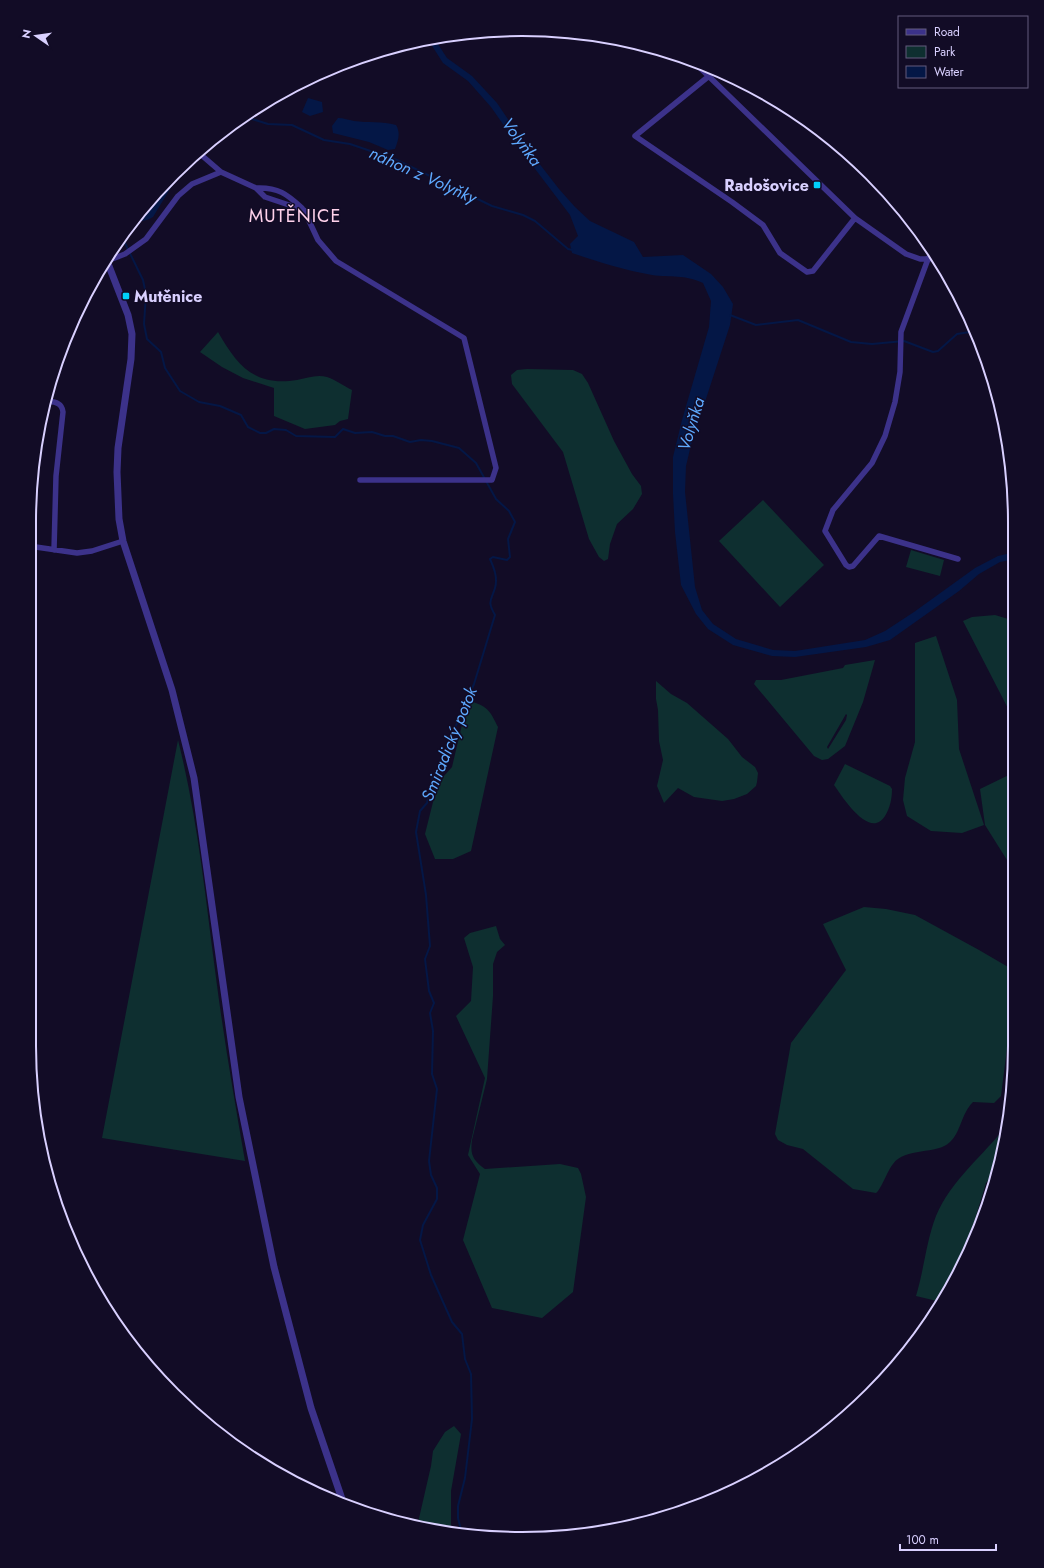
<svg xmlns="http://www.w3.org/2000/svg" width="1044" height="1568" font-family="Jost,sans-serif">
<rect width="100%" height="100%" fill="#120c26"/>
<path fill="#0e2f30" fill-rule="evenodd" d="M218 332C237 365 254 387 297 380 307 378 317 374 327 377 336 380 344 386 352 390L348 419 340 421 335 425 305 429 274 416V388L243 378 222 367 200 352Z
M527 369 573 370 582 374 588 383 614 441 632 474 641 486 642 494 633 509 617 524 610 544 608 559 604 561 599 557 589 539 563 452 512 384 511 375 517 370Z
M763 500 824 565 780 607 719 541Z
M911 550 944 560 940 576 906 567Z
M995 615 1015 621V722L963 621 972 617Z
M936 636 957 700 959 749 984 825 962 833 931 831 907 816 903 800 905 778 915 742V643Z
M875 660 863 702 845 746 828 759 822 760 814 756 754 684 756 680H781L843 668 845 665ZM846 714 847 715 846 720 828 749 827 747Z
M656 681 671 694 687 703 728 739 742 757 755 767 758 773 757 782 756 786 747 794 734 799 722 801 694 797 678 788 664 803 657 786 663 760 659 741 658 710 656 699Z
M473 702C489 707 491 713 498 727L471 851 453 859H435L425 834 434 798 444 776 452 767 465 712Z
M178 740C197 815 205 893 215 970 223 1034 234 1097 245 1161L102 1138Z
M845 764 890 786 892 789C892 799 890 808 885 816 870 840 843 798 834 785Z
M1015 772V871L1012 868 985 825 980 789Z
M864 907 886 909 915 915 979 950 1015 971V1025L1010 1024 1001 1096 994 1103 973 1102C961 1114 961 1132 950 1142 937 1155 905 1147 893 1164 888 1170 883 1184 878 1191L876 1193 853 1189 803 1149 787 1145 778 1140 775 1134 791 1043 846 970 823 924Z
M496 926 500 939 505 945 497 952 493 964V996L487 1079 472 1140C470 1155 473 1160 485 1169L560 1164 578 1168 581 1174 586 1197 573 1292 542 1318 492 1308 463 1240 480 1174 468 1155 485 1078 456 1016 471 1001 473 967 464 938 470 933Z
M1007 1125C1005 1144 1001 1169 986 1183L959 1272 941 1302 916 1296C924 1270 926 1242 936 1216 951 1180 984 1155 1007 1125Z
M454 1426 461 1434 451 1491V1533L417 1527 431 1466 433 1451 445 1432Z"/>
<path fill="#041746" d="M427 38H434L447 58 472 76 497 103 528 149 559 189 575 207 590 221 634 242 643 257 683 255 711 274 723 287 733 304 730 325 691 445 686 466 685 492 695 587 702 610 713 624 736 639 773 650 795 651 865 640 885 631 914 612 975 568 998 556 1015 552V559L1000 562 979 574 959 591 890 640 866 647 795 657 772 656 733 645 708 629 696 614 681 585 675 532 673 494V457L682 420 709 327 711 301 703 283C684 274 671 278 652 275 624 270 599 262 572 253L570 244 578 236 570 215 523 153 491 107 468 81 443 63Z
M308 98 322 102 323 112 310 116 302 112Z
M338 118C344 118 348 120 354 121 368 123 382 121 396 125 401 133 398 141 395 149L388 150 369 142 333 133 332 126Z
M182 166 179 174 153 217C147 221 140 222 133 220L173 174Z"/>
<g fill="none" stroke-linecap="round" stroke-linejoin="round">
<path stroke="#041746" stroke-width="2" d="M245 114 252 119 268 124 292 125 324 140 350 144 397 160 492 206 523 215 535 221 568 249 573 250
M122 237 143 280 146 294 144 324 147 339 161 352 165 368 180 391 199 402 220 406 241 415 248 427 260 433H266L274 429 286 430 296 436 335 437 343 429 355 433 372 432 385 436H393L410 442 421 440 432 441 459 448 476 463 496 499 509 511 515 522 508 539 510 557 507 560 493 557 490 559C494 568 498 578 495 588 491 601 487 601 495 615L474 684 447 746 440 772 433 776 427 803 420 811 416 832 426 895 430 946 425 959 429 991 434 1003 430 1013 433 1031 432 1074 437 1089 429 1161 431 1175 437 1188V1199L423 1225 420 1240 431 1275 452 1322 462 1334 465 1359 471 1374 472 1419 465 1478 458 1506V1518L462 1534
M730 315 756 325 798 320 851 342 872 344 904 341 933 352 938 351 957 334 976 331"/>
<path stroke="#3c328a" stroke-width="5.5" d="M694 62 855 218 906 254 920 259H928L901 332 900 372 895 402 885 436 872 463 833 510 825 531 846 565 849 567 853 566 879 536 958 559
M709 76 635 136 732 202 763 225 780 253 807 272 813 271 855 218
M199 153 221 172
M256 188C278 187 287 194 302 208
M107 261 125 254 146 239 178 196 192 184 221 172 256 188 265 197 304 210 318 240 336 261 464 338 496 468 492 480H360
M47 401C54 402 62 402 63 412L56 476 54 550
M29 546 77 553 92 551 123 541"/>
<path stroke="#3c328a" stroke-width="7" d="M928 259 935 254
M107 261 128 315 132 334 131 359 118 448 117 472 119 519 123 541 172 690 194 778 239 1097 274 1267 311 1408 344 1505"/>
</g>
<g fill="#00d0fb" stroke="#120c26" stroke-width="1.5">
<rect x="813" y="181" width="8" height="8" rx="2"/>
<rect x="122" y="292" width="8" height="8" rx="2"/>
</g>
<g text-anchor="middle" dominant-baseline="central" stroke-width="3" stroke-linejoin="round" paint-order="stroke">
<g font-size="16" font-weight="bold" fill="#d9d0ff" stroke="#120c26" text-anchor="end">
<text x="809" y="185">Radošovice</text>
<text x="134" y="296" text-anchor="start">Mutěnice</text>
</g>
<g font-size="17" font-style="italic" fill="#5ea9ff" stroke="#120c26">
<text transform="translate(522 142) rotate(54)">Volyňka</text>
<text transform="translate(423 175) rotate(24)">náhon z Volyňky</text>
<text transform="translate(691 424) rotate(-73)">Volyňka</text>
<text transform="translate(449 744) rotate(-68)">Smiradický potok</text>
</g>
<g font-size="18" letter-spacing="1" fill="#ffd2eb" stroke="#120c26">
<text x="295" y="216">MUTĚNICE</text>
</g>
</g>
<path d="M0 0H1044V1568H0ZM522 36H522A486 486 0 0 1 1008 522V1046A486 486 0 0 1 522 1532H522A486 486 0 0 1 36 1046V522A486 486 0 0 1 522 36Z" fill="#120c26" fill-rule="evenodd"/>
<path fill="none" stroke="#d9d0ff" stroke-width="2" d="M522 36H522A486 486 0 0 1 1008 522V1046A486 486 0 0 1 522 1532H522A486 486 0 0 1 36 1046V522A486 486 0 0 1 522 36Z"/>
<rect x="898" y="16" width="130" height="72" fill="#120c26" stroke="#625a7d"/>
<rect x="906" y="29" width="20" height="6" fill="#3c328a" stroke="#625a7d"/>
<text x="934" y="36" font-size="12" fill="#d9d0ff">Road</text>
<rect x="906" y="46" width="20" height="12" fill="#0e2f30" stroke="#625a7d"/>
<text x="934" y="56" font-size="12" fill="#d9d0ff">Park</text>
<rect x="906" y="66" width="20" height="12" fill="#041746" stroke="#625a7d"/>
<text x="934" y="76" font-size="12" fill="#d9d0ff">Water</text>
<g transform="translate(36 36) rotate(283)" stroke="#120c26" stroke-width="3" paint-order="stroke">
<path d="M0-3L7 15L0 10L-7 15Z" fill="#d9d0ff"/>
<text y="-6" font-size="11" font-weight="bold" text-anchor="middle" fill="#d9d0ff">N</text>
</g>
<path d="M900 1544v6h96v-6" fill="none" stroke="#d9d0ff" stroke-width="2"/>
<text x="906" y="1544" font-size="12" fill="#d9d0ff" stroke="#120c26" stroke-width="3" paint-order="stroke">100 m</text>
</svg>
